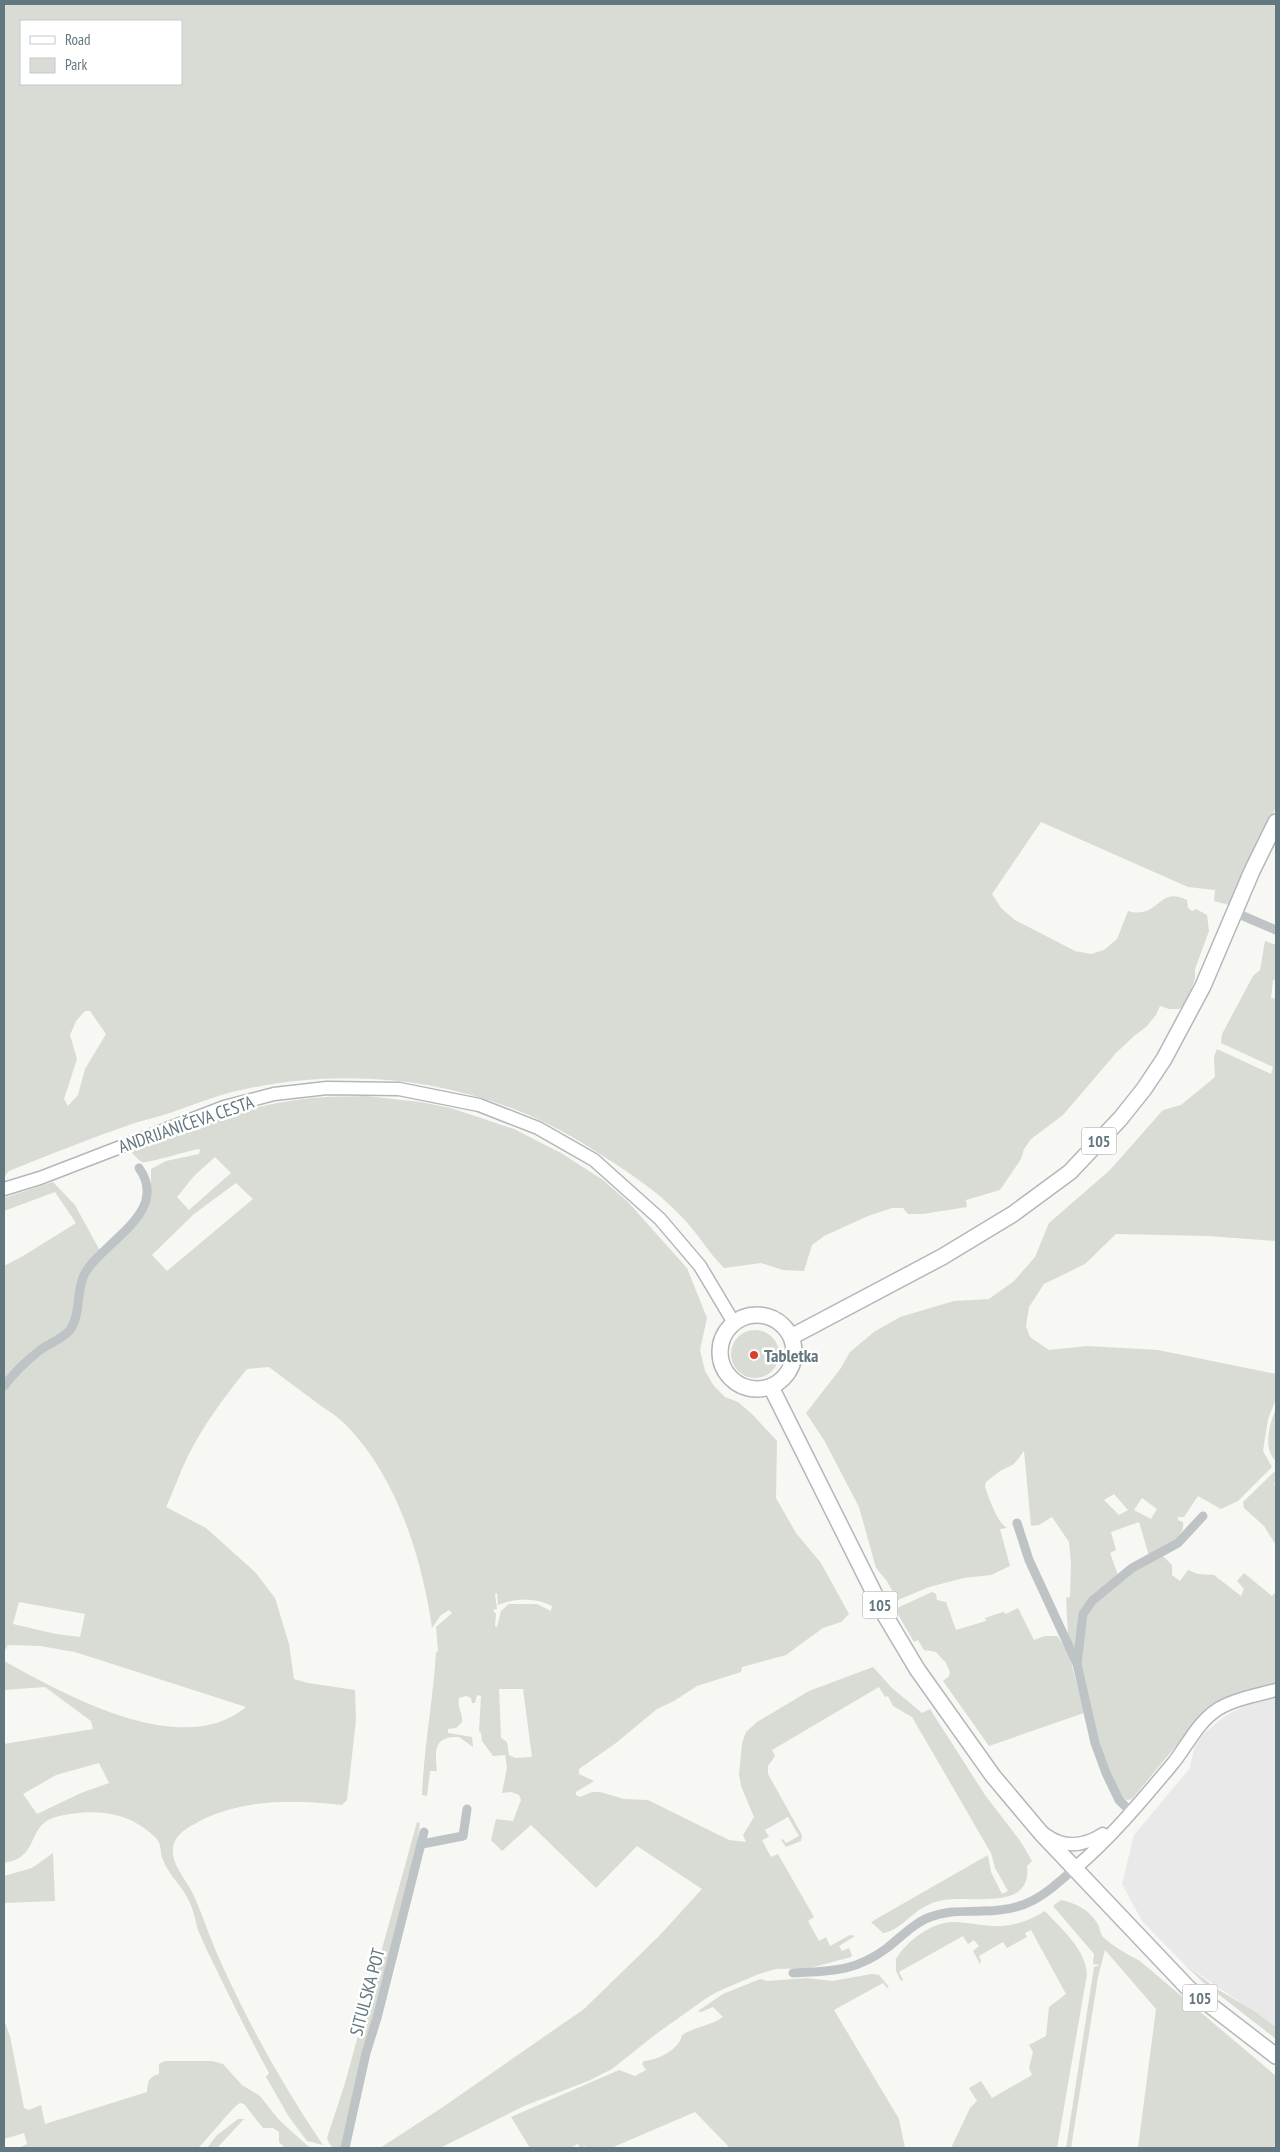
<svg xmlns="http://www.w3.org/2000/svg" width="1280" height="2152" font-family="'PT Sans Narrow',sans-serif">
<rect width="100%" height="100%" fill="#f7f7f4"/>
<path fill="#e8e9e8" d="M1276 1696V2027L1183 1963 1142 1921 1122 1884 1134 1835 1190 1768 1195 1744 1202 1735 1225 1716 1246 1705Z"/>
<path fill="#d8dcd4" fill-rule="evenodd" d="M4 4H1276V807L1229 905 1214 901 1215 890 1188 887 1041 822 992 894 1001 908 1015 920 1075 951 1091 954 1104 950 1117 939 1128 911C1159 920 1158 885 1187 900L1188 908 1192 911 1196 909 1207 915 1209 931 1195 969V979L1185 1004 1179 1009H1169L1160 1006 1156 1015 1146 1027 1134 1036 1116 1053 1063 1115 1031 1139 1024 1149 1021 1159 1000 1190 966 1200 967 1207 923 1214H908L903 1208H892L868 1216 824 1236 812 1245 804 1271 783 1270 761 1263 724 1268C708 1252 697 1232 681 1216 656 1189 623 1169 592 1149 489 1082 361 1063 241 1090 220 1094 201 1102 181 1109 166 1115 151 1118 135 1123 93 1137 51 1154 9 1171L4 1177ZM21 21H181V84H21ZM85 1011H90L106 1034 85 1069 78 1095 68 1106 64 1099 77 1059 70 1035 76 1021Z
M1265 941 1276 945V980H1273L1271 998 1276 999V1241L1208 1236 1116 1234 1085 1264 1044 1284 1029 1307 1026 1326 1030 1337 1049 1350 1087 1346 1158 1350 1276 1374V1399L1268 1419 1264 1444 1263 1451 1272 1467 1238 1501 1221 1509 1198 1496 1184 1517H1178V1520L1183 1522C1186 1538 1162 1549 1149 1556L1139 1522 1111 1532 1116 1550 1110 1553 1118 1575 1089 1599 1078 1647H1072L1068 1634 1066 1598 1070 1597 1071 1563 1069 1542 1052 1517 1039 1525 1031 1526 1024 1451 1014 1464 1000 1471 986 1482 985 1487C990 1500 996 1521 1007 1528L1000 1529 1010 1566 991 1575 964 1578 929 1587 898 1600 886 1580 876 1568 859 1507 824 1440 806 1413 841 1368 850 1352 874 1332 900 1317 954 1301 989 1299 1014 1281 1035 1257 1049 1223 1110 1170 1163 1110 1181 1105 1215 1077 1214 1057 1217 1049 1271 1074 1273 1067 1221 1043 1222 1034 1253 976 1260 970ZM1114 1494 1128 1510 1119 1515 1104 1500ZM1142 1498 1157 1509 1151 1519 1134 1510Z
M366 1096 420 1102 451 1108 514 1129 561 1153 603 1180 628 1202 687 1268 707 1318 700 1350 705 1371 714 1386 725 1397 738 1402 752 1414 777 1441 776 1498 796 1533 821 1563 849 1614 841 1622 823 1628 786 1655 742 1667 741 1672 697 1686 674 1701 657 1709 616 1743 579 1769V1774L594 1781 576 1792V1795L580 1797 592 1792H600L624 1799 648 1800 729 1840 746 1842 743 1835 754 1817 741 1786 739 1774 742 1743 746 1732 757 1722 809 1691 873 1667 892 1688 922 1713 930 1709 985 1795 1021 1842 1032 1861 1027 1866C1032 1907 983 1898 959 1899 948 1899 938 1900 928 1905 913 1911 898 1932 883 1933L871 1922 988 1855 991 1872 1002 1894 1008 1891 995 1868 991 1853 912 1717 893 1706 888 1696 885 1697 879 1687 772 1750 775 1756 768 1766V1774L802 1835 801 1841 786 1847 781 1840 783 1839 786 1843 799 1836 788 1817 765 1830 769 1837 762 1840 771 1857 778 1854 814 1917 808 1921 819 1941 826 1937 830 1946 850 1935 855 1936 839 1946 842 1951 849 1948 852 1955 851 1957 810 1968 776 1969 759 1974 721 1990 708 1997 656 2034 612 2069 588 2081 524 2106 440 2148H380L440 2109 584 2009 659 1936 702 1889 637 1846 596 1888 531 1825 502 1851 491 1840 496 1819 513 1821 521 1800 519 1795 511 1792 502 1793 507 1768 505 1755 493 1756 482 1741 481 1733 479 1731 481 1696 477 1695 475 1703H472L471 1698 466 1696 459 1698C457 1708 463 1713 462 1722L456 1728 448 1729V1733L472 1737 473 1747 459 1737C433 1736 435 1751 437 1771H430L427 1796 422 1795C424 1747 433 1700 436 1653L438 1651 436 1627 452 1613 449 1610 441 1615 432 1628C422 1557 396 1475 345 1424 338 1417 329 1411 321 1406 304 1393 286 1380 269 1367L247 1369C224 1397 202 1427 186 1460 179 1475 173 1492 166 1507L206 1528 255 1572 275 1598 289 1644 294 1679 308 1683 355 1690 356 1720 347 1800 342 1805C294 1799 241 1799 198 1822 189 1827 179 1832 175 1841 166 1860 187 1880 194 1896 202 1914 208 1932 215 1949 245 2018 281 2083 323 2145L307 2141 289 2117 266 2077 269 2073C251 2040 235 2008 219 1975 212 1960 204 1945 198 1930 195 1920 194 1911 189 1901 183 1887 168 1874 163 1860 159 1850 163 1844 154 1836 131 1814 101 1809 70 1814 63 1815 54 1817 48 1820 28 1832 37 1858 4 1863V1744L93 1729 91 1721 45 1687 4 1690V1661C64 1694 182 1761 246 1707L75 1652 40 1646 8 1645 4 1652V1389L25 1366 66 1338 88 1272 127 1233 151 1187V1169L166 1161 199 1154 200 1149C189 1150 147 1164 142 1162 138 1160 134 1155 131 1151 186 1127 244 1106 304 1099 324 1096 345 1097 366 1096ZM215 1157 231 1173 189 1210 177 1197 194 1176ZM236 1183 253 1199 167 1271 152 1255 194 1214ZM497 1593 498 1605C517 1598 533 1597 552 1606L551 1611 537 1604H509L501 1611 497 1627 495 1626 496 1614 493 1610 497 1609 495 1594ZM19 1602 85 1614 80 1637 56 1634 13 1624ZM499 1689H523L532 1757 515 1758 509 1755 507 1742 501 1738ZM99 1763 109 1783 81 1793 37 1814 23 1794 56 1775Z
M53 1182 75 1205 100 1251 76 1302 68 1328 4 1381V1266L23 1256 76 1223 55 1192 4 1211V1198Z
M731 1354a24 24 0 1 1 48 0a24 24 0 1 1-48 0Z
M1276 1408V1461C1262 1449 1270 1423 1276 1408Z
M1276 1470V1479L1274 1484 1276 1485V1545L1264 1526 1244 1508 1243 1502Z
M1162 1555 1172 1565V1575L1180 1581 1188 1570 1198 1574 1214 1575 1241 1596 1244 1589 1237 1581 1244 1573 1272 1596 1276 1592V1685L1194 1724 1132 1799 1127 1800 1120 1797 1098 1744 1080 1672 1087 1613 1093 1603 1116 1582Z
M932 1592 936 1594 937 1600 946 1602 956 1630 986 1621 985 1618 1003 1612 1006 1614 1018 1608 1034 1640 1045 1636H1057L1069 1654 1084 1713 989 1746 943 1681 949 1676 950 1672 946 1663 936 1652 924 1650 918 1640 914 1642 895 1609Z
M417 1822 420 1823 417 1843 342 2148C332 2148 330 2147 327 2138L345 2083Z
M53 1853 55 1901 4 1903V1876L32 1868Z
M1061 1900C1076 1903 1088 1909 1097 1923 1100 1927 1100 1933 1103 1937 1114 1947 1127 1954 1140 1961L1276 2076V2148H1138L1156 2009 1105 1950 1098 1977 1071 2148H1066L1094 1967 1100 1965 1093 1964 1094 1954 1053 1906Z
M1045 1911C1062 1930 1085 1948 1087 1974L1057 2148H951L970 2108 977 2101 969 2088 981 2081 992 2098 1032 2075 1029 2068 1033 2052 1029 2045 1046 2036 1049 2007 1066 1994 1031 1930 1025 1933 1027 1937 1007 1948 1003 1942 979 1956 981 1961 980 1964 973 1951 979 1946 974 1940 968 1944 963 1936 899 1972 903 1980 901 1981 896 1971V1959C906 1942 930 1923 952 1922 969 1922 985 1927 1002 1926 1018 1925 1032 1919 1045 1911Z
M1183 1963 1217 1989 1254 2011 1276 2027V2039L1204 1983Z
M872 1974 879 1975 889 1987 887 1988 883 1983 834 2010 899 2119 905 2148H730L695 2112 611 2148H587L585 2146 580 2148 578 2144 570 2148H530L511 2117 619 2070 635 2076 646 2070 642 2064 644 2061C658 2060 679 2050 682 2035 695 2027 710 2026 723 2017L713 2007 701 2012 698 2011 723 1994 760 1979 767 1981 807 1978 832 1981Z
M4 2020 10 2036 24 2108 29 2110 41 2105 45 2124 147 2092C148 2082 148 2077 159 2074V2064L165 2061H212L223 2064 242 2085 260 2096 279 2120 310 2148H285L279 2142V2132L273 2128H263L244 2104 240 2103C234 2105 206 2141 198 2148H19L27 2144 24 2133 4 2139Z
M238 2119H244L217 2148H207L216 2136Z"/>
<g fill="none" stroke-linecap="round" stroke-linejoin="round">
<defs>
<path id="secondary" d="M4 1189 40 1178 224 1107 274 1094 327 1088 399 1089 479 1105 538 1128 594 1160 660 1219 700 1266 734 1323
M1046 1835C1065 1849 1084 1846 1103 1834
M1074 1869C1111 1838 1143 1799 1174 1762 1188 1744 1198 1722 1218 1709 1235 1699 1257 1695 1276 1690"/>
<path id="primary" d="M720 1352a37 37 0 1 1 74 0a37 37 0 1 1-74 0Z
M791 1337 942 1257 1013 1214 1070 1172 1120 1119 1144 1089 1164 1059 1203 986 1252 871 1276 822
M771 1387 886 1617 917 1669 993 1776 1041 1833 1189 1989 1276 2056"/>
</defs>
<use href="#secondary" stroke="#b1b8bb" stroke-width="15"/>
<use href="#primary" stroke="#b2b8bb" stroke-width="18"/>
<path stroke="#bec4c6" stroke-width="9" d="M1234 912 1276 930
M4 1386C14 1373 26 1361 39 1351 48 1344 62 1339 70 1330 81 1314 76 1292 84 1275 101 1242 171 1213 139 1168
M1017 1523 1029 1560 1077 1664 1095 1743 1106 1773 1119 1800 1130 1811
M1077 1664 1083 1614 1092 1601 1132 1568 1178 1543 1203 1516
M422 1844 463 1836 467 1809
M793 1973C831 1971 855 1972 887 1948 901 1937 914 1923 930 1917 948 1910 965 1912 983 1911 1027 1911 1043 1896 1074 1869
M345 2148 366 2053 377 2018 424 1832"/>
<use href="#secondary" stroke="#fff" stroke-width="12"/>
<use href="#primary" stroke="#fff" stroke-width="15"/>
</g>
<circle fill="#dd3d2e" stroke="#fff" stroke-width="2" cx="754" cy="1355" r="5"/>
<g text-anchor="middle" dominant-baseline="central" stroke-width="5" stroke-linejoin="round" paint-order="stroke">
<g fill="#fff" stroke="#92a0a5" stroke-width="1">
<rect x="1081.5" y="1127.5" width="35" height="27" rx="4"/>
<rect x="862.5" y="1591.5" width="35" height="27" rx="4"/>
<rect x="1182.5" y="1984.5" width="35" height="27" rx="4"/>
</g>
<g font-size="16" font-weight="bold" fill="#63777e">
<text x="1099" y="1141">105</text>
<text x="880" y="1605">105</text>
<text x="1200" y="1998">105</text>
</g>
<g font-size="18" fill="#63777e" stroke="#fff">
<text transform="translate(186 1124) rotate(-19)">ANDRIJANIČEVA CESTA</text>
<text transform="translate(367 1992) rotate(-75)">SITULSKA POT</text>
</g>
<g font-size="18" font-weight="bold" fill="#63777e" stroke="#fff" text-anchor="start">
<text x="764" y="1355">Tabletka</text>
</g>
</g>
<rect width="1280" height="2152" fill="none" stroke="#63777e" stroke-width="10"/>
<rect x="20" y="20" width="162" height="65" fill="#ffffff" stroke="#c1c9cb"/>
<rect x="30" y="36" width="25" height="8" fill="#ffffff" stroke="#c1c9cb"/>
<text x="65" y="45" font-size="15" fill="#63777e">Road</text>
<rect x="30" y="58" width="25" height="15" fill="#d8dcd4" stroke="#c1c9cb"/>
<text x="65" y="70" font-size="15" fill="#63777e">Park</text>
</svg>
